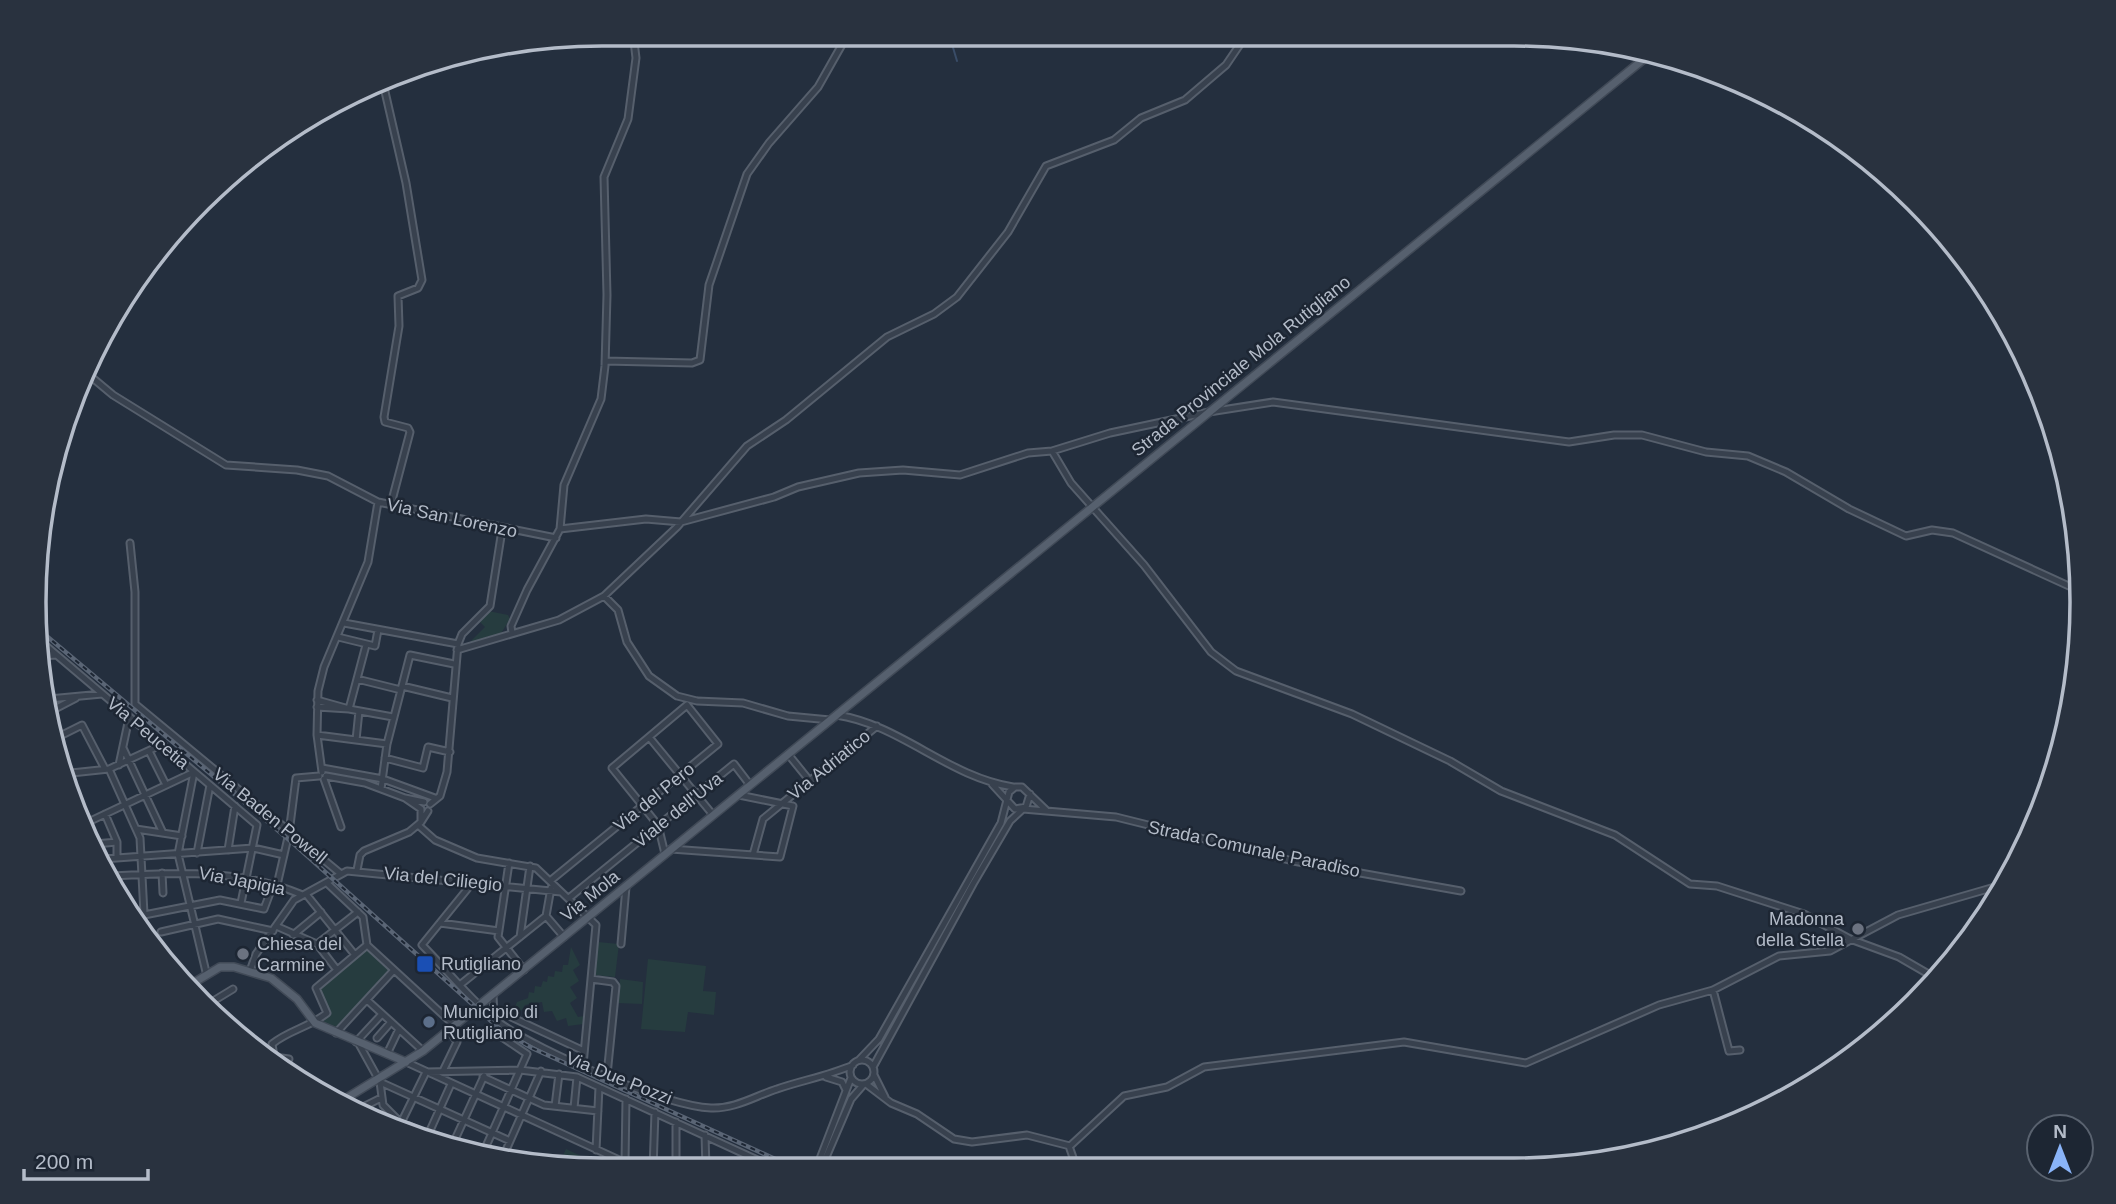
<svg xmlns="http://www.w3.org/2000/svg" width="2116" height="1204" font-family="Helvetica,sans-serif">
<rect width="100%" height="100%" fill="#242f3e"/>
<path fill="#263c3f" d="M488 611 508 615 510 619 500 635 467 645 485 627 479 621Z
M598 942 619 944 615 977 595 975Z
M571 947 580 965 573 970 579 981 570 987 577 998 570 1003 578 1017 584 1016 583 1024 568 1026 566 1018 557 1021 552 1011 544 1012 542 1002 525 1005 521 1011 515 1007 517 1002 528 998 529 992 534 993 535 986 541 987 543 981 547 982 548 976 554 977 555 971 562 972 563 965H568Z
M367 948 390 968 335 1031 322 1024 331 1012 319 988Z
M648 959 706 966 703 991 716 992 714 1015 688 1012 685 1032 641 1029Z
M620 979 643 982 642 1004 617 1003Z
M566 1149 609 1169 557 1168Z"/>
<g fill="none" stroke-linecap="round" stroke-linejoin="round">
<path stroke="#394c67" stroke-width="2" d="M949 34 957 61"/>
<defs>
<path id="minor" d="M383 83 406 183 422 280 418 288 398 296 399 326 384 417 385 422 408 428 410 432 391 504
M605 361 692 363 700 360 709 285 747 174 769 143 818 87 848 34
M89 375 113 395 226 465 297 470 328 476 378 502 556 538
M1052 451 1071 483 1144 565 1211 652 1236 671 1352 714 1450 761 1501 791 1615 835 1690 884 1717 886 1804 914 1850 939 1899 957 1937 979
M560 529 646 519 681 522 774 497 798 487 859 473 903 470 960 475 1028 453 1052 451 1110 433 1209 412 1273 402 1569 442 1614 435H1642L1706 452 1748 456 1786 472 1849 509 1906 536 1932 530 1953 533 2082 592
M130 543 135 592V704L341 874
M604 596 618 610 627 642 649 676 677 696 697 701 743 703 788 716 830 720
M344 623 458 644
M512 633 511 626 527 590 560 529 564 485 601 399 605 366 607 295 604 177 628 119 636 58 633 33
M338 637 375 646 378 630
M39 640 257 825 241 903
M457 650 559 620 604 596 677 527 747 446 786 420 887 337 934 314 957 297 1008 232 1046 166 1114 140 1141 118 1185 100 1226 65 1247 34
M42 656 56 655
M357 679 401 690
M402 686 452 698
M49 699 102 694
M317 700 349 709 366 645
M317 707 349 709 393 717
M51 711 76 698
M836 715C900 724 948 777 1013 787
M317 735 387 744
M649 737 713 815
M56 738 82 725 105 769
M356 740 359 711
M123 748 163 833
M149 751 166 785
M788 754 809 780
M385 758 423 768 428 747 450 752
M119 765 129 718
M322 768 383 779 435 798
M109 769 140 838 144 914
M194 772 178 854 206 972
M322 772 317 735 318 691 324 667 368 562 378 502
M62 774 109 769 163 744
M326 776 365 783 405 798
M324 779 341 827
M992 784 1015 809 1026 807 1030 794
M381 789 387 744 410 655 454 664
M424 802 405 798 421 809V822L428 811
M430 804 440 796 447 772 458 644 462 634 490 606 502 530
M105 814 117 842V858
M84 824 194 772
M418 825 435 840 477 858 536 868 596 925 583 1065
M136 829 182 836
M95 844 117 842
M671 849 780 857 793 806 739 795
M228 850 235 806
M197 853 210 785
M753 855 763 819 877 726
M103 859 253 848 284 855
M509 863 498 937 524 970
M357 870 360 855 364 851 409 832 421 822
M162 873 163 893
M112 876C176 872 240 869 300 894
M550 881 718 744 687 705 612 768 658 825 665 854
M473 882 422 945C447 970 472 1002 501 1024 539 1051 665 1106 711 1108 735 1109 755 1096 777 1089 803 1080 828 1076 853 1065
M328 884 363 917 367 945
M277 885 289 833 296 778 319 776
M551 888 546 916 564 937
M306 894 355 955
M569 898 734 764 750 785
M134 917 220 900 264 909 273 885
M440 923 499 931
M276 926 317 944 337 970
M161 932 218 919 273 931
M293 935 321 912
M520 937 530 866
M317 944 358 912
M621 944 626 887
M367 945 454 1025
M250 971 256 954 294 900 347 871 561 892
M591 979 613 982 616 986 607 1075
M461 984 546 916
M1713 990 1729 1051 1740 1050
M493 995 494 1016
M367 1000 423 1051
M210 1003 233 989
M511 1017 584 1051
M336 1033 394 970
M377 1038 391 1022
M356 1042 382 1014
M359 1044 380 1082 510 1141
M387 1054 399 1029
M289 1059 274 1057 272 1044C289 1030 310 1027 327 1013L316 988 367 945
M850 1072a12 12 0 1 1 24 0a12 12 0 1 1-24 0Z
M859 1060 879 1039 1001 823 1009 792 1015 787H1022L1046 810
M406 1062 639 1169
M873 1067 973 884 1010 821 1023 809 1116 817 1293 861 1461 891
M279 1068 288 1066
M443 1071 457 1042 449 1030
M874 1075 885 1097
M483 1077 544 1105 598 1111
M826 1077 842 1082 846 1090
M380 1082 383 1105 399 1121 454 1147
M866 1084 891 1103 917 1114 954 1139 972 1142 1027 1135 1070 1146 1124 1096 1167 1087 1204 1067 1404 1042 1526 1063 1659 1005 1713 990 1779 956 1830 951 1898 915 2005 884
M311 1087H315
M555 1106 559 1074
M574 1108 577 1077
M357 1110 381 1098
M676 1122V1169
M401 1123 426 1072 520 1070 577 1077 775 1168
M428 1135 451 1084
M705 1135 706 1169
M452 1146 484 1076
M1069 1146 1077 1169
M596 1150 599 1087
M483 1153 527 1054 490 1029
M503 1157 541 1071
M625 1163 626 1099
M613 1169 617 1159
M653 1169 655 1112
M816 1169 851 1078
M821 1169 851 1099 864 1084"/>
<path id="major" d="M190 985 220 967H234L271 978 297 999 315 1023 406 1062
M340 1102 423 1051 1650 54"/>
</defs>
<use href="#minor" stroke="#565f6c" stroke-width="9"/>
<use href="#major" stroke="#414a57" stroke-width="10"/>
<use href="#minor" stroke="#38414e" stroke-width="5"/>
<use href="#major" stroke="#56606e" stroke-width="7"/>
<defs>
<path id="rail" d="M37 628 294 844 501 1030 532 1048 797 1169"/>
</defs>
<use href="#rail" stroke="#5a6575" stroke-width="4.5"/>
<use href="#rail" stroke="#1d2633" stroke-width="2" stroke-dasharray="5" stroke-linecap="butt"/>
</g>
<g fill="#6b7280" stroke="#1d2633" stroke-width="2.5">
<circle cx="1858" cy="929" r="7"/>
<circle cx="243" cy="954" r="7"/>
</g>
<rect fill="#1a4fb4" stroke="#1d2633" stroke-width="2.5" x="416" y="955" width="18" height="18" rx="3.5"/>
<circle fill="#5c6f8a" stroke="#1d2633" stroke-width="2.5" cx="429" cy="1022" r="7"/>
<g text-anchor="middle" dominant-baseline="central" stroke-width="5" stroke-linejoin="round" paint-order="stroke">
<g font-size="18" fill="#b4bcc9" stroke="#1d2633">
<text transform="translate(1241 366) rotate(-39)">Strada Provinciale Mola Rutigliano</text>
<text transform="translate(452 518) rotate(12)">Via San Lorenzo</text>
<text transform="translate(148 733) rotate(40)">Via Peucetia</text>
<text transform="translate(829 765) rotate(-39)">Via Adriatico</text>
<text transform="translate(654 797) rotate(-39)">Via del Pero</text>
<text transform="translate(678 810) rotate(-39)">Viale dell'Uva</text>
<text transform="translate(270 816) rotate(39)">Via Baden Powell</text>
<text transform="translate(1254 849) rotate(12)">Strada Comunale Paradiso</text>
<text transform="translate(443 879) rotate(6)">Via del Ciliegio</text>
<text transform="translate(242 881) rotate(11)">Via Japigia</text>
<text transform="translate(590 896) rotate(-39)">Via Mola</text>
<text transform="translate(619 1078) rotate(22)">Via Due Pozzi</text>
</g>
<g font-size="18" fill="#b4bcc9" stroke="#1d2633" text-anchor="start">
<text x="1844" y="919" text-anchor="end">Madonna<tspan x="1844" dy="21">della Stella</tspan></text>
<text x="257" y="944">Chiesa del<tspan x="257" dy="21">Carmine</tspan></text>
<text x="441" y="964">Rutigliano</text>
<text x="443" y="1012">Municipio di<tspan x="443" dy="21">Rutigliano</tspan></text>
</g>
</g>
<path d="M0 0H2116V1204H0ZM602 46H1514A556 556 0 0 1 2070 602V602A556 556 0 0 1 1514 1158H602A556 556 0 0 1 46 602V602A556 556 0 0 1 602 46Z" fill="#29323f" fill-rule="evenodd"/>
<path fill="none" stroke="#b4bcc9" stroke-width="3.5" d="M602 46H1514A556 556 0 0 1 2070 602V602A556 556 0 0 1 1514 1158H602A556 556 0 0 1 46 602V602A556 556 0 0 1 602 46Z"/>
<g transform="translate(2060 1148)"><circle r="33" fill="#1d2633" stroke="#59626f" stroke-width="2"/>
<path d="M0-5L12 26L0 18L-12 26Z" fill="#8ab4f8"/>
<text y="-10" font-size="19" font-weight="bold" text-anchor="middle" fill="#b4bcc9">N</text>
</g>
<path d="M24 1169v10h124v-10" fill="none" stroke="#b4bcc9" stroke-width="3.5"/>
<text x="35" y="1169" font-size="21" fill="#b4bcc9" stroke="#1d2633" stroke-width="5" paint-order="stroke">200 m</text>
</svg>
